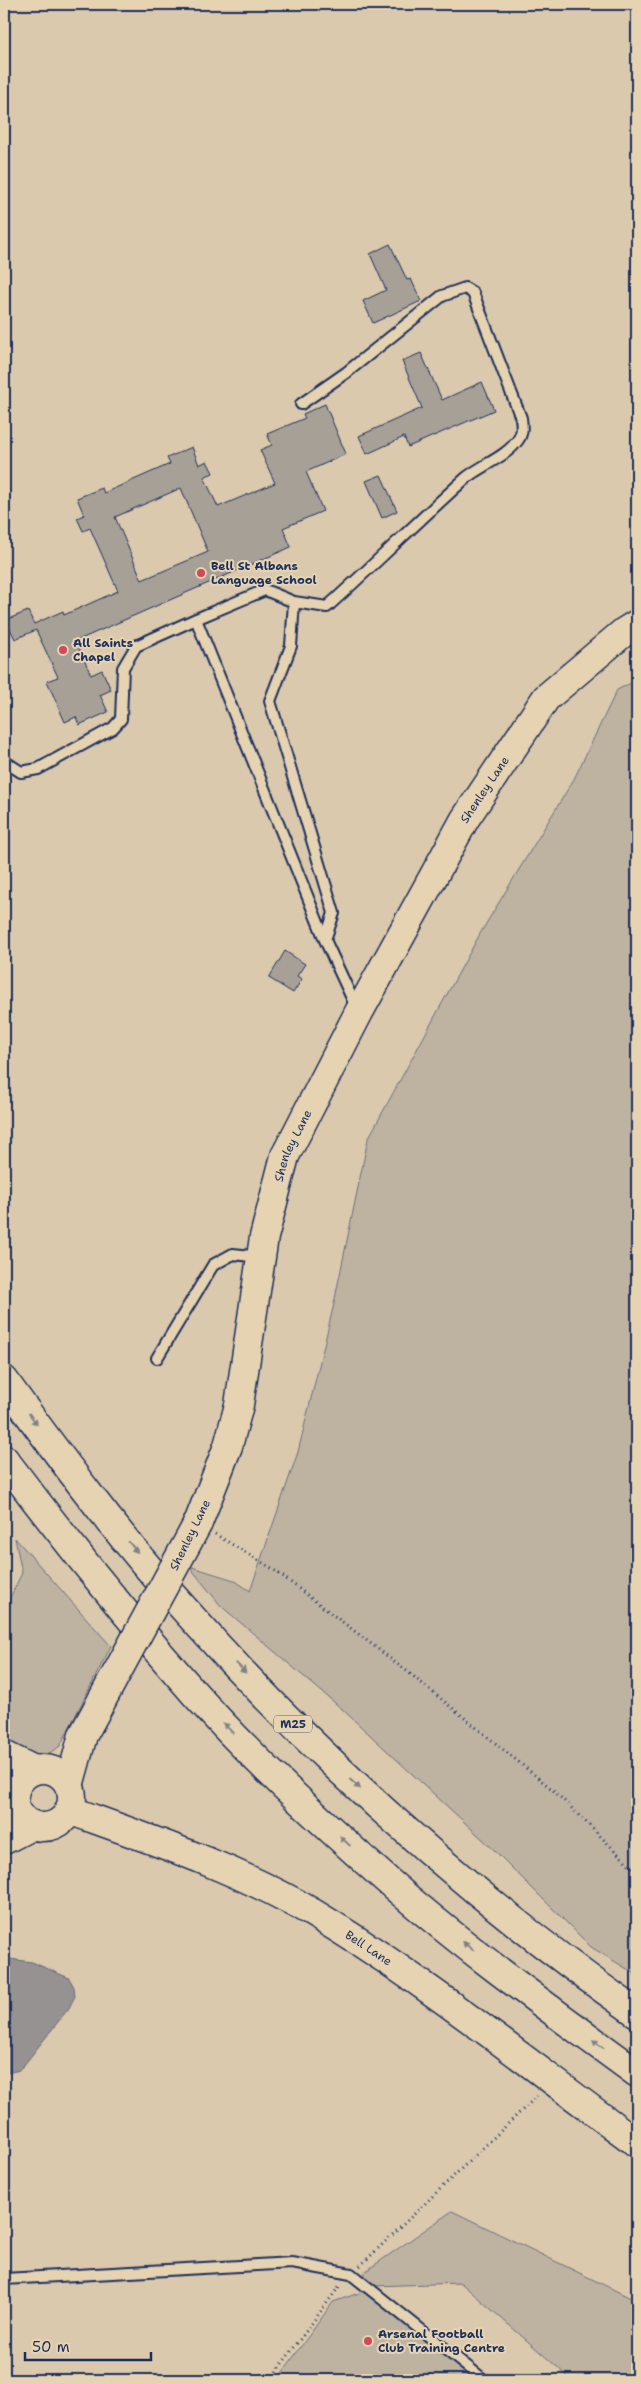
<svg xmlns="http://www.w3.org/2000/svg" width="641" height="2384" font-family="'Shantell Sans',sans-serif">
<rect width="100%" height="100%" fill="#dac9ac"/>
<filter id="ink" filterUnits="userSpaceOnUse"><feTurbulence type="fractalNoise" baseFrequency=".02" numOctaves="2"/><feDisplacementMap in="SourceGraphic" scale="10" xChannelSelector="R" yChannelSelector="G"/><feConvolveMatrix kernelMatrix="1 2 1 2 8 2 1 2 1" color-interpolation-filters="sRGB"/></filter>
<g filter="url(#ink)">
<path fill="#beb2a1" stroke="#6c7080" d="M637 680V1975L591 1947 490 1846 342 1709 221 1606 189 1566 234 1580 250 1591 298 1452 333 1308 368 1139 481 932 574 779 617 690Z
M15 1538 111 1646 60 1746C36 1764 26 1755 4 1742V1610L22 1573Z
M452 2211 637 2301V2380H572L461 2283 374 2286 363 2273Z
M365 2291 480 2380H277L333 2302Z"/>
<path fill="#959291" stroke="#646a7d" d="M10 1959 32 1962 69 1978 74 1987 75 1996 69 2008 20 2070 7 2073 4 2071V2029L11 2016 10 2002 4 1988V1960Z"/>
<path fill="#a7a097" stroke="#1b2f5e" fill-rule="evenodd" d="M390 244 407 280 411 279 421 301 373 323 363 301 386 290 370 254Z
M421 353 442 400 482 382 494 410 408 447 404 437 367 454 359 436 422 408 402 361Z
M325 404 346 454 306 472 323 511 283 528 291 547 76 641 91 675 102 670 111 690 100 695 108 712 79 725 76 717 65 722 47 681 58 677 36 630 15 639 6 620 28 611 34 624 63 611 64 615 118 591 90 528 83 531 77 518 84 515 77 498 102 488 104 493 170 464 167 458 192 447 199 465 207 461 213 473 204 477 218 507 275 483 260 450 272 445 267 434 305 418 303 414ZM181 488 208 552 142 580 115 517Z
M381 475 397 511 382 518 366 481Z
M285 951 305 964 297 976 302 979 293 993 269 978Z"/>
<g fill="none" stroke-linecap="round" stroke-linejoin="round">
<defs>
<path id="service" d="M301 404 347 372 442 296 465 288 473 293 521 418C522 426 523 433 518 440 506 457 482 465 466 478 419 520 374 565 327 607L294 602 265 590 196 619 325 940 357 1009
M294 602 291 646 270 701 334 913 325 940
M4 761 21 772 38 769 113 728 121 719 123 668 136 646 196 619
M157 1358 213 1265 233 1254 260 1257
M4 2279 292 2263 351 2274 484 2380"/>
<g id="secondary">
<path id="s1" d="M198 1523 228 1446 239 1405 264 1237 285 1156 359 1012 465 819 546 698 624 632 637 624"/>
<path d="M4 1755 34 1770"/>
<circle cx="43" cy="1798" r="29"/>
<path d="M69 1786 83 1735 102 1700"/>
<path id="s2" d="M69 1810C149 1839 239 1869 313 1913 425 1980 531 2066 637 2143"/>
<path d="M4 1840 33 1825"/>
</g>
<path id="motorway" d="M4 1380C61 1459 120 1538 186 1611 320 1762 472 1897 637 2013
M4 1459C65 1540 128 1618 195 1694 252 1758 316 1817 380 1874 461 1946 550 2009 637 2073"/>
</defs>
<use href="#service" stroke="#1b2f5e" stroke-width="14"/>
<use href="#secondary" stroke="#1b2f5e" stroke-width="31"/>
<use href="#motorway" stroke="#1b2f5e" stroke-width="31"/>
<path stroke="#1b2f5e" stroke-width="3" stroke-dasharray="1 4" stroke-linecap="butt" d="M215 1534 273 1569 408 1672 553 1790 637 1872
M360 2266 537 2096
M270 2380 341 2284"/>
<use href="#service" stroke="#e6d3b1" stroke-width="10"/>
<use href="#secondary" stroke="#e6d3b1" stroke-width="28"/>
<use href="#motorway" stroke="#e6d3b1" stroke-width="28"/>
<defs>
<path id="secondary-bridge" d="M102 1700 198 1523"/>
</defs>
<use href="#secondary-bridge" stroke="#1b2f5e" stroke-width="31" stroke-linecap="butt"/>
<use href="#secondary-bridge" stroke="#e6d3b1" stroke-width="28"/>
</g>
<defs><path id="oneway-solid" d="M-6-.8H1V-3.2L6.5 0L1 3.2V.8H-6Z" transform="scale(1.25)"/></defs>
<g fill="#808188">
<use href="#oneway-solid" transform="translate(33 1419) rotate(54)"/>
<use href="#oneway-solid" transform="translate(133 1547) rotate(50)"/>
<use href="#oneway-solid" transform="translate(241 1668) rotate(46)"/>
<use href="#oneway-solid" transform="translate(228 1728) rotate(-134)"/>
<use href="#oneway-solid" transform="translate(355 1784) rotate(42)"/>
<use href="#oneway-solid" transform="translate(345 1841) rotate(-137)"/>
<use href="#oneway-solid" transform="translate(468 1946) rotate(-141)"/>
<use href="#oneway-solid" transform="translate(598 2044) rotate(-144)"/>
</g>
</g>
<g fill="#d1495b" stroke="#e6d3b1" stroke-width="2">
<circle cx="201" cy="573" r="5"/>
<circle cx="63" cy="650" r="5"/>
<circle cx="368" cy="2341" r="5"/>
</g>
<g text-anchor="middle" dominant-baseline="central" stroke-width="4" stroke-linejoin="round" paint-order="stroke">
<rect fill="#e6d3b1" stroke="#586077" stroke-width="1" x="274" y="1715.5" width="38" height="17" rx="4"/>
<g font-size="11" font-weight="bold" fill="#1b2f5e">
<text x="293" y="1724">M25</text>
</g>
<g font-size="12" font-weight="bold" fill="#1b2f5e" stroke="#e6d3b1" text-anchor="start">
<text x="211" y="566">Bell St Albans<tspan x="211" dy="14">Language School</tspan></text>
<text x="73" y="643">All Saints<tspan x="73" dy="14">Chapel</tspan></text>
<text x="378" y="2334">Arsenal Football<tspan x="378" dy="14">Club Training Centre</tspan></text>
</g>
<g font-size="12" fill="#1b2f5e" stroke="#e6d3b1">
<text stroke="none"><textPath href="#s1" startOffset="796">Shenley Lane</textPath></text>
<text stroke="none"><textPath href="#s1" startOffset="391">Shenley Lane</textPath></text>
<text transform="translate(190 1535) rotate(-64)">Shenley Lane</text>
<text stroke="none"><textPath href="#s2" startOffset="331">Bell Lane</textPath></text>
</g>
</g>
<rect width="641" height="2384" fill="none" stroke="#e6d3b1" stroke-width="20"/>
<rect x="10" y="10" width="621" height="2364" fill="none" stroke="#1b2f5e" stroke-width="2" filter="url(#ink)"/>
<path d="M25 2352v8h126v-8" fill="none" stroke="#1b2f5e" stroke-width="2.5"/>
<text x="32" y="2352" font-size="15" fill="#1b2f5e" stroke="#e6d3b1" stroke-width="4" paint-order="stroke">50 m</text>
</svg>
